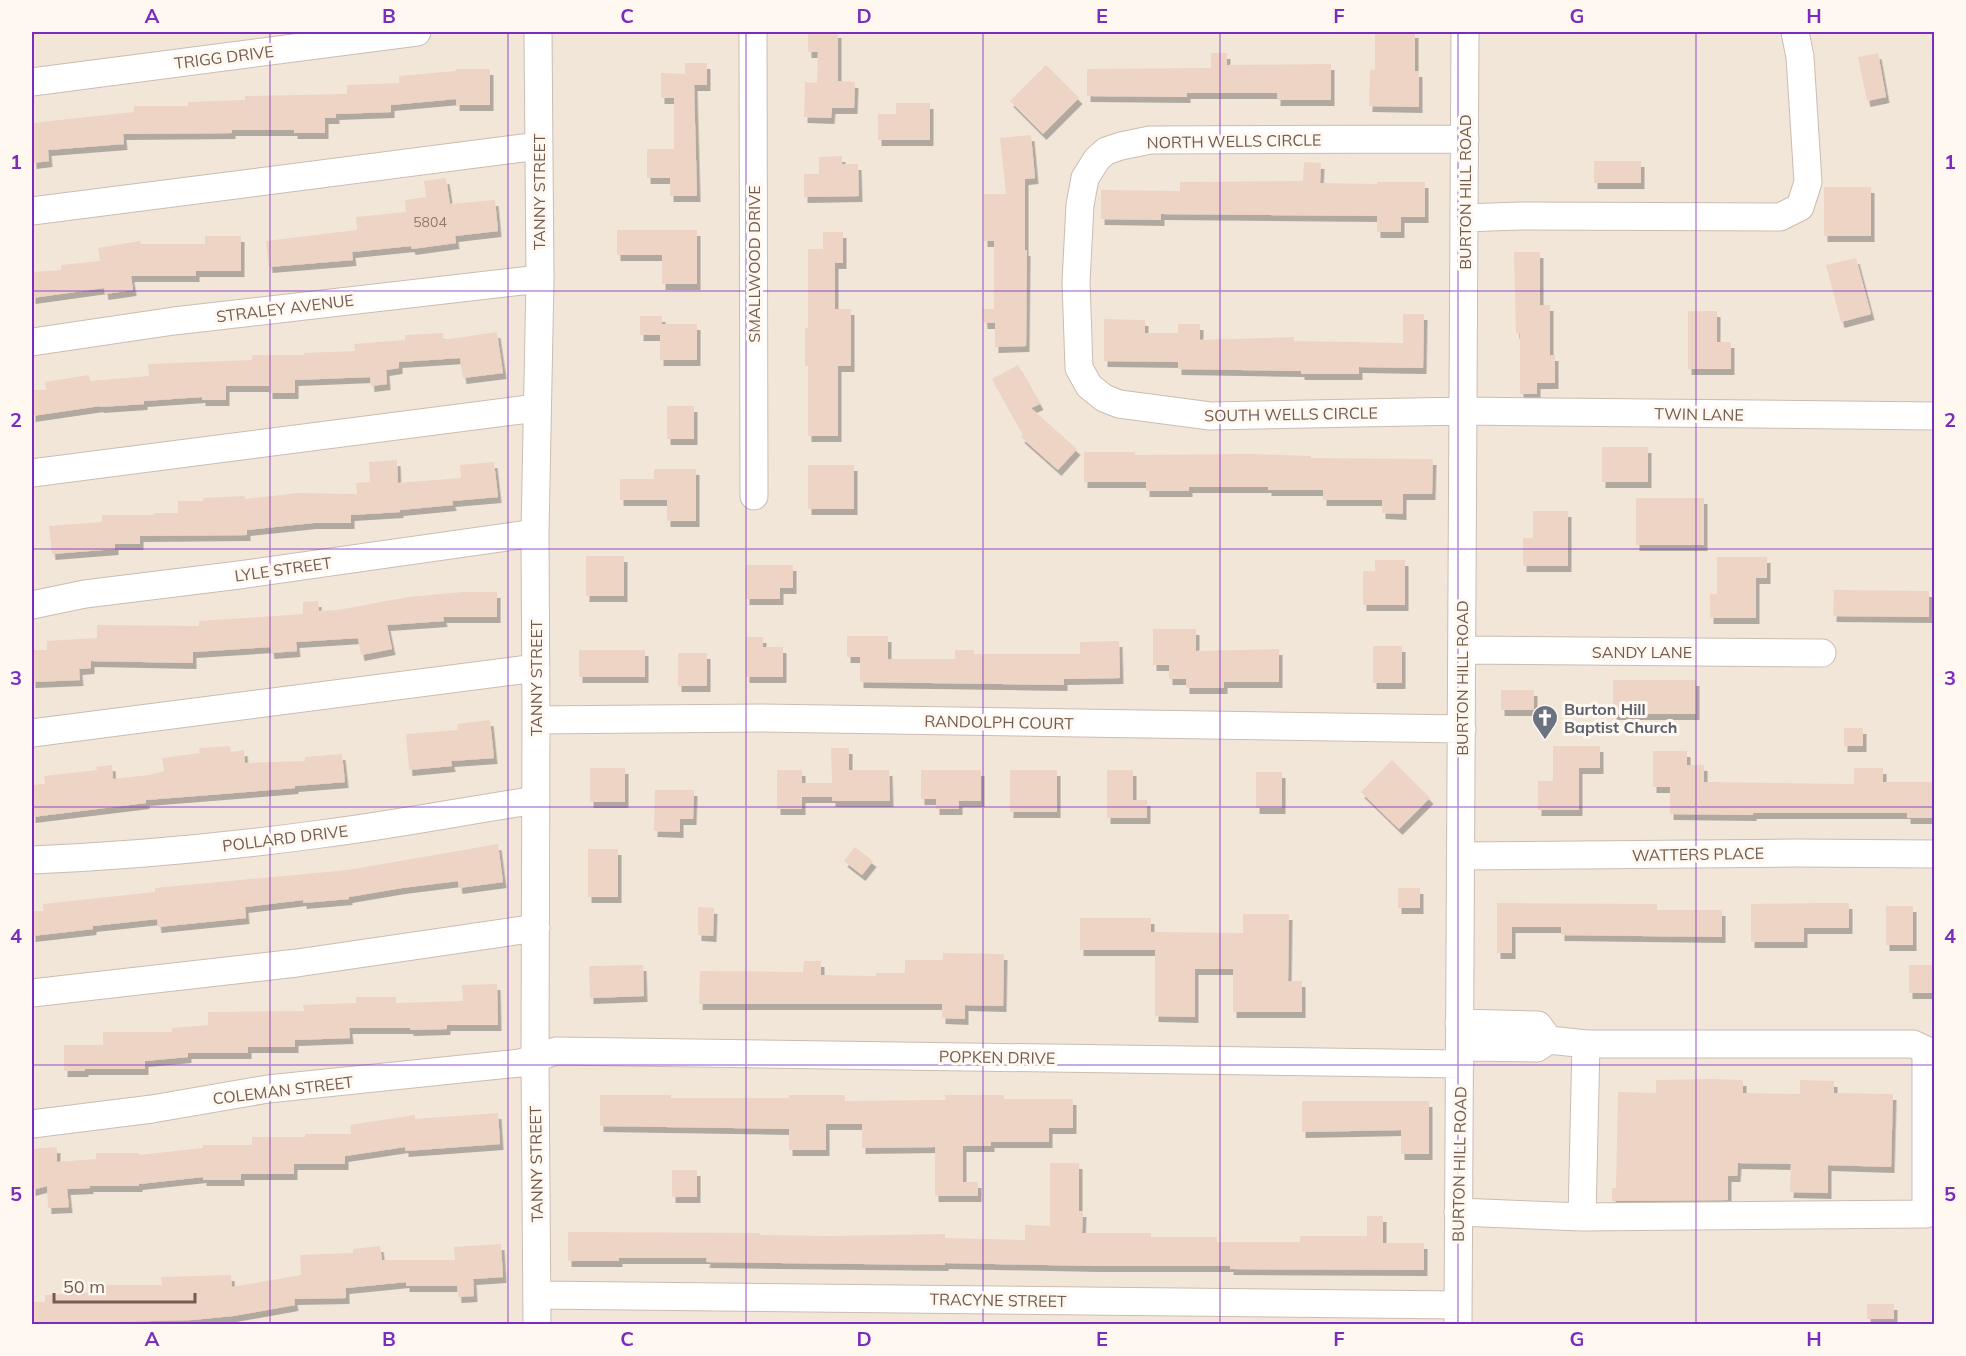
<svg xmlns="http://www.w3.org/2000/svg" width="1966" height="1356" font-family="Mulish,sans-serif">
<defs>
<filter id="shadow"><feDropShadow dx="3.5" dy="6" stdDeviation="0" flood-color="#0004"/></filter>
</defs>
<rect width="100%" height="100%" fill="#fbf4ea"/>
<path fill="#f2e6d9" d="M32 32H1934V1324H32Z"/>
<path fill="#eed4c4" filter="url(#shadow)" d="M808 32H838V81L855 82 854 108H832L831 118 804 117 805 82 817 83 818 52H808Z
M1375 32H1415V71H1419V107L1369 106 1370 70H1375Z
M1211 53H1227V65L1331 64V100H1277V93H1187V97L1087 96V69L1211 68Z
M1878 53 1886 97 1867 101 1858 57Z
M685 63H707V85H694L697 196H670V178H647V149H674V98H661V73L685 74Z
M1046 65 1079 98 1043 134 1010 101Z
M456 69H490V105H456V99L391 105V112L336 114V118H325V133H294V130H232V133L123 134 124 144 48 150 49 161 33 163 32 123 134 112V106H188V102L245 100V96L347 94V85L399 83V76L456 71Z
M896 103H930V140H878V114H896Z
M1031 135 1035 178 1025 179V250H1027L1026 346 995 347V323H984L983 309H994V241H984V194H1006L1000 138Z
M842 156V164H858L859 196 804 197V174H819V157Z
M1594 161H1641V183H1594Z
M1304 162 1321 163 1320 183 1377 184V182H1425V217H1401V232H1377V216L1161 214V220L1101 219V190L1180 191V182L1303 181Z
M446 178 450 204 495 200 498 231 455 236 456 243 412 249 411 246 352 252 353 260 269 267 266 241 357 230 356 217 406 212 405 200 426 197 424 181Z
M1824 187H1871V236H1824Z
M617 230H697V284H662V255H617Z
M823 232H843V263H835V309H851V366H838V436H808V366H805V328H808V249H823Z
M205 236H241V271H196V276H131L133 290 105 294 104 288 32 298V272L61 270V265L100 261 98 248 140 241 141 244H205Z
M1514 252H1540V305H1550V355H1555V383H1537V394H1520V333H1516Z
M1856 258 1871 314 1841 322 1826 265Z
M1688 311H1717V342H1731V369H1688Z
M1403 314H1424L1423 368 1359 367V374H1301V371L1178 369V362L1104 361V319L1145 320V333H1178V324H1200V340L1294 337V341L1403 343Z
M640 316H662V324H697V360H660V335H640Z
M497 332 503 373 463 378 460 358 399 362V368L386 370 387 384 371 386 370 377 295 380V393H269V386H226V400H202V397L144 401V404L100 407V406L32 416V390H46L45 382 89 375 90 381 149 376 148 364 252 360V355H304V353L355 351 354 344 405 340V335L443 333V340Z
M1018 365 1040 404 1031 408 1077 449 1058 470 1021 437 1023 434 992 379Z
M667 406H694V439H667Z
M1602 447H1648V482H1602Z
M1084 452H1135V455L1252 454 1311 456V458L1433 459 1432 494H1403V514L1382 513V500H1323V490H1268V487H1189V491H1146V482H1084Z
M397 460 398 483 461 478 460 465 494 462 498 497 452 501 453 505 400 510V512L351 515V523H313L247 530V535L140 536V544H115V549L52 554 49 526 102 522V515H154V513H178V501H203V498L245 496V499L298 493 357 494 356 483 370 482 369 462Z
M808 465H854V509H808Z
M654 469H696V521H667V500H620V479H654Z
M1636 498H1704V545H1636Z
M1533 511H1568V566H1523V538H1533Z
M586 556H624V596H586Z
M1717 557H1767V578H1756V618H1710V594H1717Z
M1375 560H1405V605H1363V571H1375Z
M746 565H793V588H780V599H746Z
M1834 590 1929 591V617L1833 616Z
M463 592H497V617H443L444 621 387 625 392 649 361 655 358 638 296 642 297 651 271 653 270 647 193 652V663L91 661V668L79 669 80 680 32 682V650H47V641L97 638V625L199 626V621L303 614V602L318 601 319 611 338 610 408 597Z
M1153 629H1196V651L1279 649V682H1224V688H1186V679H1169V665H1153Z
M847 636H888V659H955V650H974V654H1080V642L1119 641 1120 678 1064 679V685L860 682V657H847Z
M746 637H763V647H783V677H746Z
M1373 646H1402V683H1373Z
M579 650H645V677H579Z
M678 653H707V686H678Z
M1613 680H1696V714H1613Z
M1501 690H1534V710H1501Z
M490 720 494 758 451 761 452 766 409 770 406 734 458 730 457 724Z
M1844 728H1863V746H1844Z
M230 746 231 752 244 750 245 763 305 761V757L342 754 345 782 295 786V788L146 800V803L32 817V785L45 784 44 776 97 770 96 767 112 765 113 779 149 775 164 771 162 758 200 753 199 748Z
M1553 746H1600V768H1579V810H1538V781H1553Z
M831 748H849V770H889L890 801H832V797H802V809H777V770H802V783H832Z
M1653 751H1687V765H1704V782L1854 784V768H1883V782H1933L1935 818H1907V813H1753V815L1670 814V787H1653Z
M1392 760 1430 798 1399 829 1361 792Z
M590 768H625V802H590Z
M921 770H981V801H959V809H936V799H921Z
M1010 770H1057V812H1010Z
M1107 770H1133V800H1147V818H1107Z
M1256 772H1282V808H1256Z
M655 790H694L693 819H680V832L654 831Z
M498 844 503 882 459 888 458 881 402 888 349 897V899L303 903V900L245 907 246 918 158 927 157 919 93 926V929L32 936V911H44L43 904 155 892V888L348 870Z
M855 847 873 861 862 875 844 861Z
M588 849H618V897H588Z
M1398 888H1420V908H1398Z
M1497 903 1657 904V910H1722V937L1561 935V927H1512V953H1497Z
M1822 903H1849V928H1804V942H1751V904Z
M1886 906H1913V945H1886Z
M698 907 714 908 713 936 698 935Z
M1243 914H1289L1288 981H1302V1012H1233V969H1195V1017L1155 1016V950H1080V918H1151V932L1243 933Z
M943 953 1004 954 1003 1006 965 1005V1019L942 1018V1004H699L700 971 803 972 804 961H821V975L876 976V973H905V960H943Z
M643 965 644 996 590 998 589 966Z
M1909 965H1933V993H1909Z
M497 984 498 1025H447V1029L410 1030V1028H349L350 1038 295 1040V1047H248V1053H188V1057L145 1061V1069H85V1071H64V1045H103V1032H172V1028L208 1025V1012L304 1011 303 1005 356 1003V997H396V1003L463 1001 462 985Z
M1712 1079 1743 1080V1093L1800 1094V1080L1834 1081V1093L1893 1094 1891 1167 1828 1165V1193L1790 1192 1791 1164 1738 1163 1737 1176H1728V1200L1612 1201V1188H1616L1618 1092 1656 1093V1080Z
M600 1095H671V1098H789V1095H845V1101L946 1100 945 1095H1004V1099H1073V1128H1049V1142H991V1146H963V1182H978V1196H935V1147L862 1148V1124H826V1150H789V1129L600 1126Z
M1302 1101H1429V1154H1401V1130L1302 1132Z
M498 1113 500 1144 405 1151V1147L345 1156V1164H294V1174H241V1180H203V1177L139 1184V1186H90V1188L67 1189 69 1207 48 1208 47 1186 32 1190V1149L57 1147V1162L96 1159V1153H139V1155L203 1148V1145H252V1137H305V1134H351L350 1125 415 1115V1119Z
M1050 1163H1079V1211H1083L1082 1233H1151V1237H1217V1242H1300V1236H1367V1216H1383V1243H1424V1270L1230 1269V1266H1096L945 1263V1265L778 1263 706 1262 707 1258H619V1261H568V1232L760 1233V1235L830 1236 945 1234V1238L1025 1240V1225L1050 1226Z
M672 1170H697V1197H672Z
M501 1244 503 1277 473 1279 474 1296 458 1297 457 1286H406V1282L346 1288V1298L294 1299 295 1305 233 1316 192 1320 32 1324V1302H45V1295L99 1292V1285H162L161 1277 231 1275 232 1287 301 1275 300 1255 353 1253V1249L380 1246 382 1260H455L454 1247Z
M1867 1304H1894V1319H1867Z"/>
<g fill="none" stroke-linecap="round" stroke-linejoin="round">
<defs>
<path id="minor" d="M753 32 754 496
M32 82 417 32
M1465 139 1150 140 1121 146 1106 151 1097 159 1085 178 1080 205 1076 282 1079 368 1089 386 1104 398 1119 404 1210 416 1463 411 1934 416
M32 211 539 146
M1464 218 1520 216 1780 217 1800 207 1808 182 1800 57 1795 32
M32 342 174 321 540 279
M32 473 537 408
M32 605 85 594 239 575 535 533
M1462 650 1822 653
M536 720 761 718 1462 729
M32 733 536 668
M1461 856 1795 853 1934 854
M32 860C128 856 225 847 321 834 393 825 464 811 536 800
M32 993 297 963 536 928
M1459 1023 1538 1025 1549 1040
M1460 1047 1537 1048 1549 1040 1586 1044H1913L1926 1050V1214L1582 1217 1586 1044
M32 1124 152 1109 268 1089 520 1063 556 1051 1460 1064
M1458 1212 1582 1217
M538 1295 1458 1305
M537 1324 535 1058 536 720 535 533 540 279 538 32
M1458 1324 1465 32"/>
</defs>
<use href="#minor" stroke="#ccbcb1" stroke-width="29"/>
<use href="#minor" stroke="#fff" stroke-width="27"/>
</g>
<path fill="none" stroke="#7b2cbf" stroke-width="1.5" stroke-opacity="0.55" d="M270 32V1324M508 32V1324M746 32V1324M983 32V1324M1220 32V1324M1458 32V1324M1696 32V1324M32 291H1934M32 549H1934M32 807H1934M32 1065H1934"/>
<defs>
<symbol id="church-pin" viewBox="-11 -11 22 30"><path d="M0 17L-7.5 6A9.5 9.5 0 1 1 7.5 6Z" fill="#6b7280" stroke="#fef8f1"/><path d="M-1.2-6h2.4v3.5h3.3v2.4h-3.3V6h-2.4V-.1h-3.3v-2.4h3.3Z" fill="#fff"/></symbol>
</defs>
<g fill-rule="evenodd">
<use href="#church-pin" x="1530" y="703" width="30" height="40"/>
</g>
<g text-anchor="middle" dominant-baseline="central" stroke-width="6" stroke-linejoin="round" paint-order="stroke">
<g font-size="14" fill="#92796c">
<text x="430" y="222">5804</text>
</g>
<g font-size="16" fill="#745b4f" stroke="#fef8f1">
<text transform="translate(224 57) rotate(-7)">TRIGG DRIVE</text>
<text transform="translate(1234 141) rotate(-1)">NORTH WELLS CIRCLE</text>
<text transform="translate(539 192) rotate(-90)">TANNY STREET</text>
<text transform="translate(1465 192) rotate(-90)">BURTON HILL ROAD</text>
<text transform="translate(754 264) rotate(-90)">SMALLWOOD DRIVE</text>
<text transform="translate(285 308) rotate(-7)">STRALEY AVENUE</text>
<text transform="translate(1291 414) rotate(-1)">SOUTH WELLS CIRCLE</text>
<text transform="translate(1699 414) rotate(1)">TWIN LANE</text>
<text transform="translate(283 569) rotate(-8)">LYLE STREET</text>
<text x="1642" y="652">SANDY LANE</text>
<text transform="translate(536 678) rotate(-90)">TANNY STREET</text>
<text transform="translate(1462 678) rotate(-90)">BURTON HILL ROAD</text>
<text transform="translate(999 722) rotate(1)">RANDOLPH COURT</text>
<text transform="translate(285 838) rotate(-7)">POLLARD DRIVE</text>
<text transform="translate(1698 854) rotate(-1)">WATTERS PLACE</text>
<text transform="translate(997 1057) rotate(1)">POPKEN DRIVE</text>
<text transform="translate(283 1090) rotate(-7)">COLEMAN STREET</text>
<text transform="translate(536 1164) rotate(-91)">TANNY STREET</text>
<text transform="translate(1459 1164) rotate(-89)">BURTON HILL ROAD</text>
<text transform="translate(998 1300) rotate(1)">TRACYNE STREET</text>
</g>
<g font-size="16" font-weight="bold" fill="#5b616d" stroke="#fef8f1" text-anchor="start">
<text x="1564" y="709">Burton Hill<tspan x="1564" dy="18">Baptist Church</tspan></text>
</g>
</g>
<rect width="1966" height="1356" fill="none" stroke="#fef8f1" stroke-width="66"/>
<path d="M54 1293v9h141v-9" fill="none" stroke="#745b4f" stroke-width="3"/>
<text x="63" y="1293" font-size="18" fill="#745b4f" stroke="#fef8f1" stroke-width="4.5" paint-order="stroke">50 m</text>
<rect x="33" y="33" width="1900" height="1290" fill="none" stroke="#7b2cbf" stroke-width="2"/>
<g font-size="20" text-anchor="middle" font-weight="bold" fill="#7b2cbf">
<text x="152" y="23">A</text>
<text x="389" y="23">B</text>
<text x="627" y="23">C</text>
<text x="864" y="23">D</text>
<text x="1102" y="23">E</text>
<text x="1339" y="23">F</text>
<text x="1577" y="23">G</text>
<text x="1814" y="23">H</text>
<text x="16" y="169">1</text>
<text x="1950" y="169">1</text>
<text x="16" y="427">2</text>
<text x="1950" y="427">2</text>
<text x="16" y="685">3</text>
<text x="1950" y="685">3</text>
<text x="16" y="943">4</text>
<text x="1950" y="943">4</text>
<text x="16" y="1201">5</text>
<text x="1950" y="1201">5</text>
<text x="152" y="1346">A</text>
<text x="389" y="1346">B</text>
<text x="627" y="1346">C</text>
<text x="864" y="1346">D</text>
<text x="1102" y="1346">E</text>
<text x="1339" y="1346">F</text>
<text x="1577" y="1346">G</text>
<text x="1814" y="1346">H</text>
</g>
</svg>
